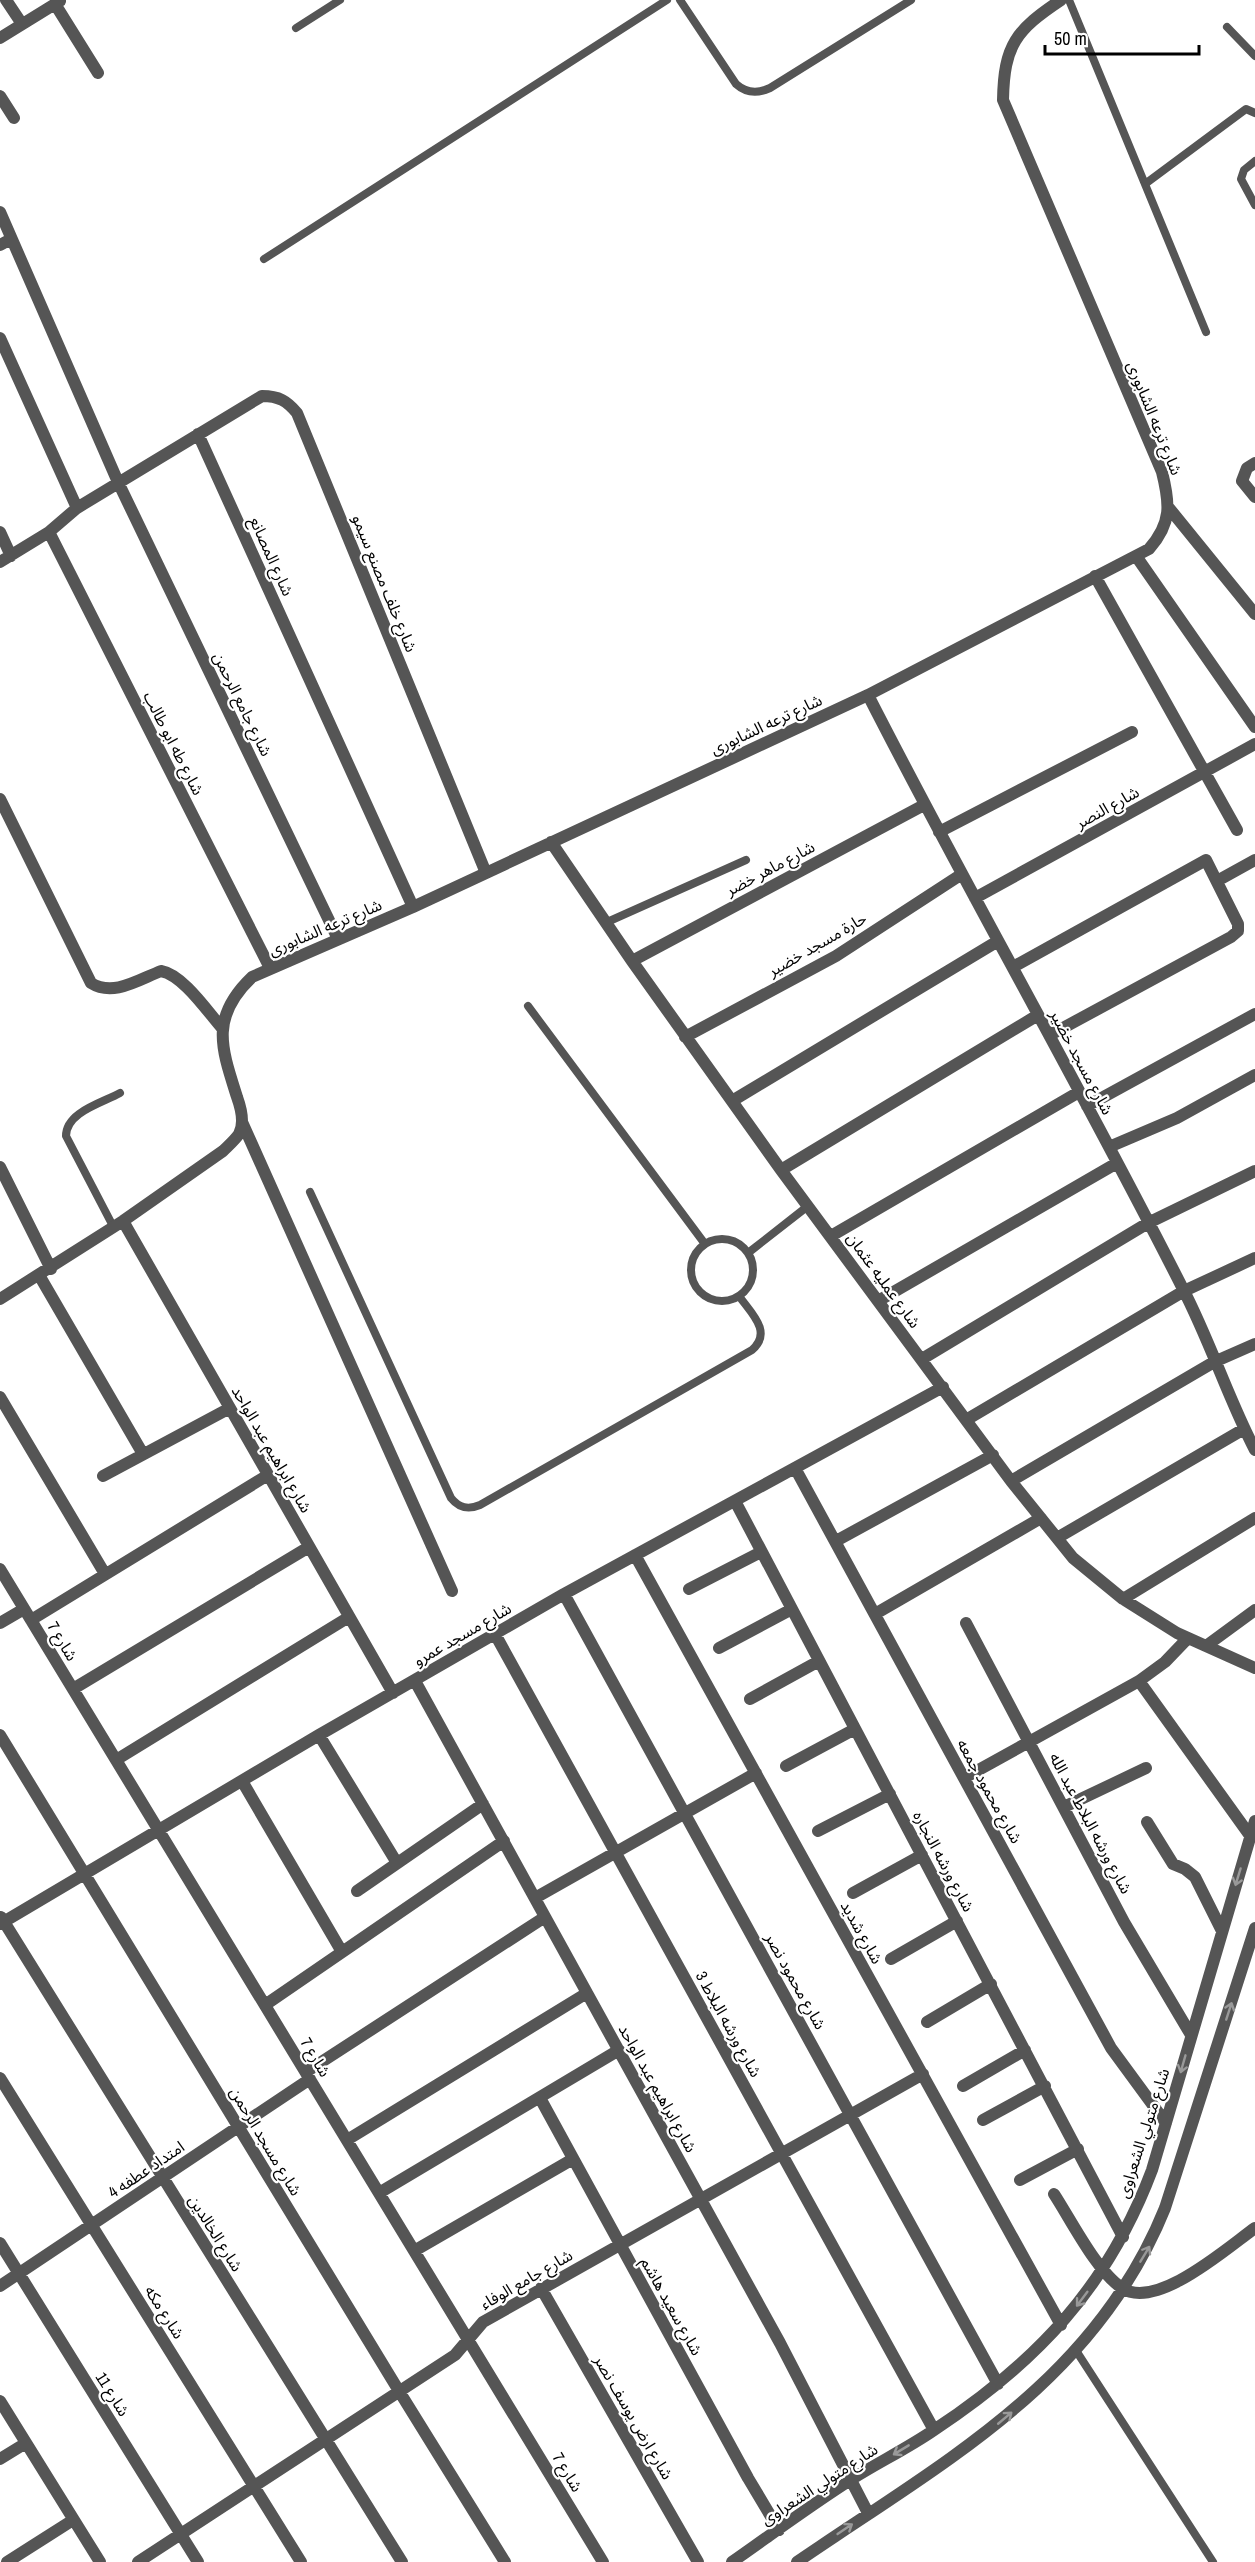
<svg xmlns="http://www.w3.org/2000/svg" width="1255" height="2562" font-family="'Archivo Narrow','Noto Sans Arabic',sans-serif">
<rect width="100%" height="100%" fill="#fff"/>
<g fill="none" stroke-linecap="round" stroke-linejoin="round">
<path stroke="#555" stroke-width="8" d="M680 0 736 84C746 93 757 94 770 88L911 0
M1069 0 1206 332
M1227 27 1255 56
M296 28 340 0
M1255 161 1244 170 1241 179 1255 205
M1145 184 1246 109 1255 113
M264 259 667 0
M605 923 746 860
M528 1006 705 1244
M310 1192 451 1498C459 1508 468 1510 480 1505L752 1350C773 1332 751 1313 739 1296
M114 1228 66 1136C66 1112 102 1103 120 1093
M691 1270a31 31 0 1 1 62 0a31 31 0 1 1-62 0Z
M748 1253 808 1206
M1075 2349 1213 2562"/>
<path stroke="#555" stroke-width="12" d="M6 0 22 24
M55 4 98 73
M0 38 60 1
M0 96 14 118
M0 212 118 482 338 939
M0 245 11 239
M0 338 77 508
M198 434 413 907
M1255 463 1247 468 1242 481 1255 497
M1169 508 1255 614
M0 532 11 556
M49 532 270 968
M1136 556 1255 727
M0 562 49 532 77 508 262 396C279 396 287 401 297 413L486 873
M1095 576 1237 830
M868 695C970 895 1082 1089 1183 1289 1210 1341 1228 1398 1255 1450
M0 799 91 983C113 997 138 980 161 971 183 975 207 1011 222 1028
M939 832 1132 732
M551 842 632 961 781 1170 1011 1481 1073 1558 1123 1599 1177 1633 1255 1668
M1217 881 1255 860
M975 898 1255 744
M632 961 924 805
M1013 967 1206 860 1238 924V931L1231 937 1050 1035
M685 1037 836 956 962 874
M732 1101 998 941
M1087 1106 1255 1014
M242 1122 452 1591
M1109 1147 1177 1118 1255 1075
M0 1167 51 1269
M781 1170 1038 1015
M123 1221 393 1693
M831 1236 1079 1092
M39 1275 143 1454
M0 1299 123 1221 223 1151C228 1146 235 1140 239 1134 245 1123 241 1108 237 1097 221 1047 210 1017 252 977L413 907 868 695 1149 549C1172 523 1170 504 1162 472L1003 100C1004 45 1016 30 1061 0
M878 1301 1117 1163
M922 1359 1148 1223 1255 1171
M0 1397 105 1574
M966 1420 1184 1291 1255 1258
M795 1468 1111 2048 1166 2123
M103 1476 230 1408
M1011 1481 1214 1362 1255 1344
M735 1501 1123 2237
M1057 1538 1244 1429
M836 1541 993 1455
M635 1555 1061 2325
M0 1569 603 2562
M689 1589 761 1552
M564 1594 998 2384
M1123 1599 1255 1518
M875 1614 1041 1518
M31 1620 268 1475
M0 1623 24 1609
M966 1623 1124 1922 1191 2035
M495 1634 934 2430
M1206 1646 1255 1610
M719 1648 792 1609
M415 1681 780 2343 868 2513
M1139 1681 1251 1837
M73 1689 309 1547
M750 1699 819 1661
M0 1735 399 2391 505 2562
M319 1735 397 1863
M116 1760 349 1617
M786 1766 855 1729
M964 1778 1139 1681 1165 1662 1188 1638
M242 1781 342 1952
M1064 1807 1146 1768
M1147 1822 1173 1864 1185 1869 1195 1877 1222 1931
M818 1831 890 1794
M357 1891 483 1804
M853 1893 922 1855
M535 1898 756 1773
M1 1917 402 2562
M0 1924 319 1735 564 1594 943 1387
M891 1959 957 1921
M265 2005 504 1841
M927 2022 991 1984
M306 2072 545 1917
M0 2078 301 2562
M963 2086 1025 2050
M540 2098 748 2478 779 2530
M983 2120 1045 2086
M347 2140 587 1993
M1020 2180 1078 2149
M379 2193 619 2050
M1054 2194C1071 2220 1097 2272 1122 2288 1156 2311 1227 2248 1255 2228
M0 2243 198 2562
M414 2251 573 2159
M0 2286 310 2079
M541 2288 698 2562
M0 2401 100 2562
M0 2459 26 2443
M7 2562 73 2520
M138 2562 455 2355 483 2322 923 2074
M732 2562C772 2534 811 2505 852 2479 879 2462 908 2448 934 2430 1037 2362 1108 2287 1152 2170L1255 1821
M797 2562C943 2462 1095 2382 1165 2208L1255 1928"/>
</g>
<defs><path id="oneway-shaft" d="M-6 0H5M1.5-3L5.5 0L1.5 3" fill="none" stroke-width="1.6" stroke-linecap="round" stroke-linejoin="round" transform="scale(1.5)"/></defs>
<g stroke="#999">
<use href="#oneway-shaft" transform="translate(1238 1877) rotate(107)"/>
<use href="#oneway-shaft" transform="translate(1229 2011) rotate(-72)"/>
<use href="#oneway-shaft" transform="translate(1183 2064) rotate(106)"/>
<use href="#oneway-shaft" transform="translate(1145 2254) rotate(-59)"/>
<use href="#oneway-shaft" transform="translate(1082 2299) rotate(127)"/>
<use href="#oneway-shaft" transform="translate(1005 2418) rotate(-40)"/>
<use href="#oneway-shaft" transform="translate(901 2450) rotate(149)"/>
<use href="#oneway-shaft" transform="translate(845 2529) rotate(-34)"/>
</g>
<g text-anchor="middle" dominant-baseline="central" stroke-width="4.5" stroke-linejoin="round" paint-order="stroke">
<g font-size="16" fill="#000" stroke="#fff">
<text transform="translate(1155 418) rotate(68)">شارع ترعه الشابورى</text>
<text transform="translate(272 556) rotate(66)">شارع المصانع</text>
<text transform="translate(385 583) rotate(68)">شارع خلف مصنع سيمو</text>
<text transform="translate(243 704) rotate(64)">شارع جامع الرحمن</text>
<text transform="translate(766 724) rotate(-25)">شارع ترعه الشابورى</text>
<text transform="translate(174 743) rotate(63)">شارع طه ابو طالب</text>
<text transform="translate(1107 807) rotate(-29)">شارع النصر</text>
<text transform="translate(770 868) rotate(-28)">شارع ماهر خضر</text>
<text transform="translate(325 927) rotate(-23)">شارع ترعه الشابورى</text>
<text transform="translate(817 944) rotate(-30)">حارة مسجد خضير</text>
<text transform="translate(1082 1062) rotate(62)">شارع مسجد خضير</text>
<text transform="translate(884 1280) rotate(54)">شارع عمليه عثمان</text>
<text transform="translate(272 1449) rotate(60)">شارع ابراهيم عبد الواحد</text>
<text transform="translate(462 1634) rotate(-30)">شارع مسجد عمرو</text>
<text transform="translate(63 1641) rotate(59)">شارع 7</text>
<text transform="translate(990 1791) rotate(61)">شارع محمود جمعه</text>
<text transform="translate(1091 1823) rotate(62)">شارع ورشه البلاط عبد الله</text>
<text transform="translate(944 1861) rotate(62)">شارع ورشه النجاره</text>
<text transform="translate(862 1932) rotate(61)">شارع شديد</text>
<text transform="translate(796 1981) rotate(61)">شارع محمود نصر</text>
<text transform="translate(729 2024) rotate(61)">شارع ورشه البلاط 3</text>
<text transform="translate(316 2057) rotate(59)">شارع 7</text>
<text transform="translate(658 2088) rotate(61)">شارع ابراهيم عبد الواحد</text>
<text transform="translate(1143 2133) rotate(-72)">شارع متولي الشعراوى</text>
<text transform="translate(266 2141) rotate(59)">شارع مسجد الرحمن</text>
<text transform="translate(146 2169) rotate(-34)">امتداد عطفه 4</text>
<text transform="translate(216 2233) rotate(58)">شارع الخالدين</text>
<text transform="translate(526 2279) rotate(-30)">شارع جامع الوفاء</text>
<text transform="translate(672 2306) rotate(61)">شارع سعيد هاشم</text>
<text transform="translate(165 2312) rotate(58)">شارع مكه</text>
<text transform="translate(113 2394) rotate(58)">شارع 11</text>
<text transform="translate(634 2417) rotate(60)">شارع ارض يوسف نصر</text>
<text transform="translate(568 2472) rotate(59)">شارع 7</text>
<text transform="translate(819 2484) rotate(-33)">شارع متولي الشعراوى</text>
</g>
</g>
<path d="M1045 45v9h154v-9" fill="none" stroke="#000000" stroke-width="3"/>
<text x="1054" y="45" font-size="18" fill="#000000" stroke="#ffffff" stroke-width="4.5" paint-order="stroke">50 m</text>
</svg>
